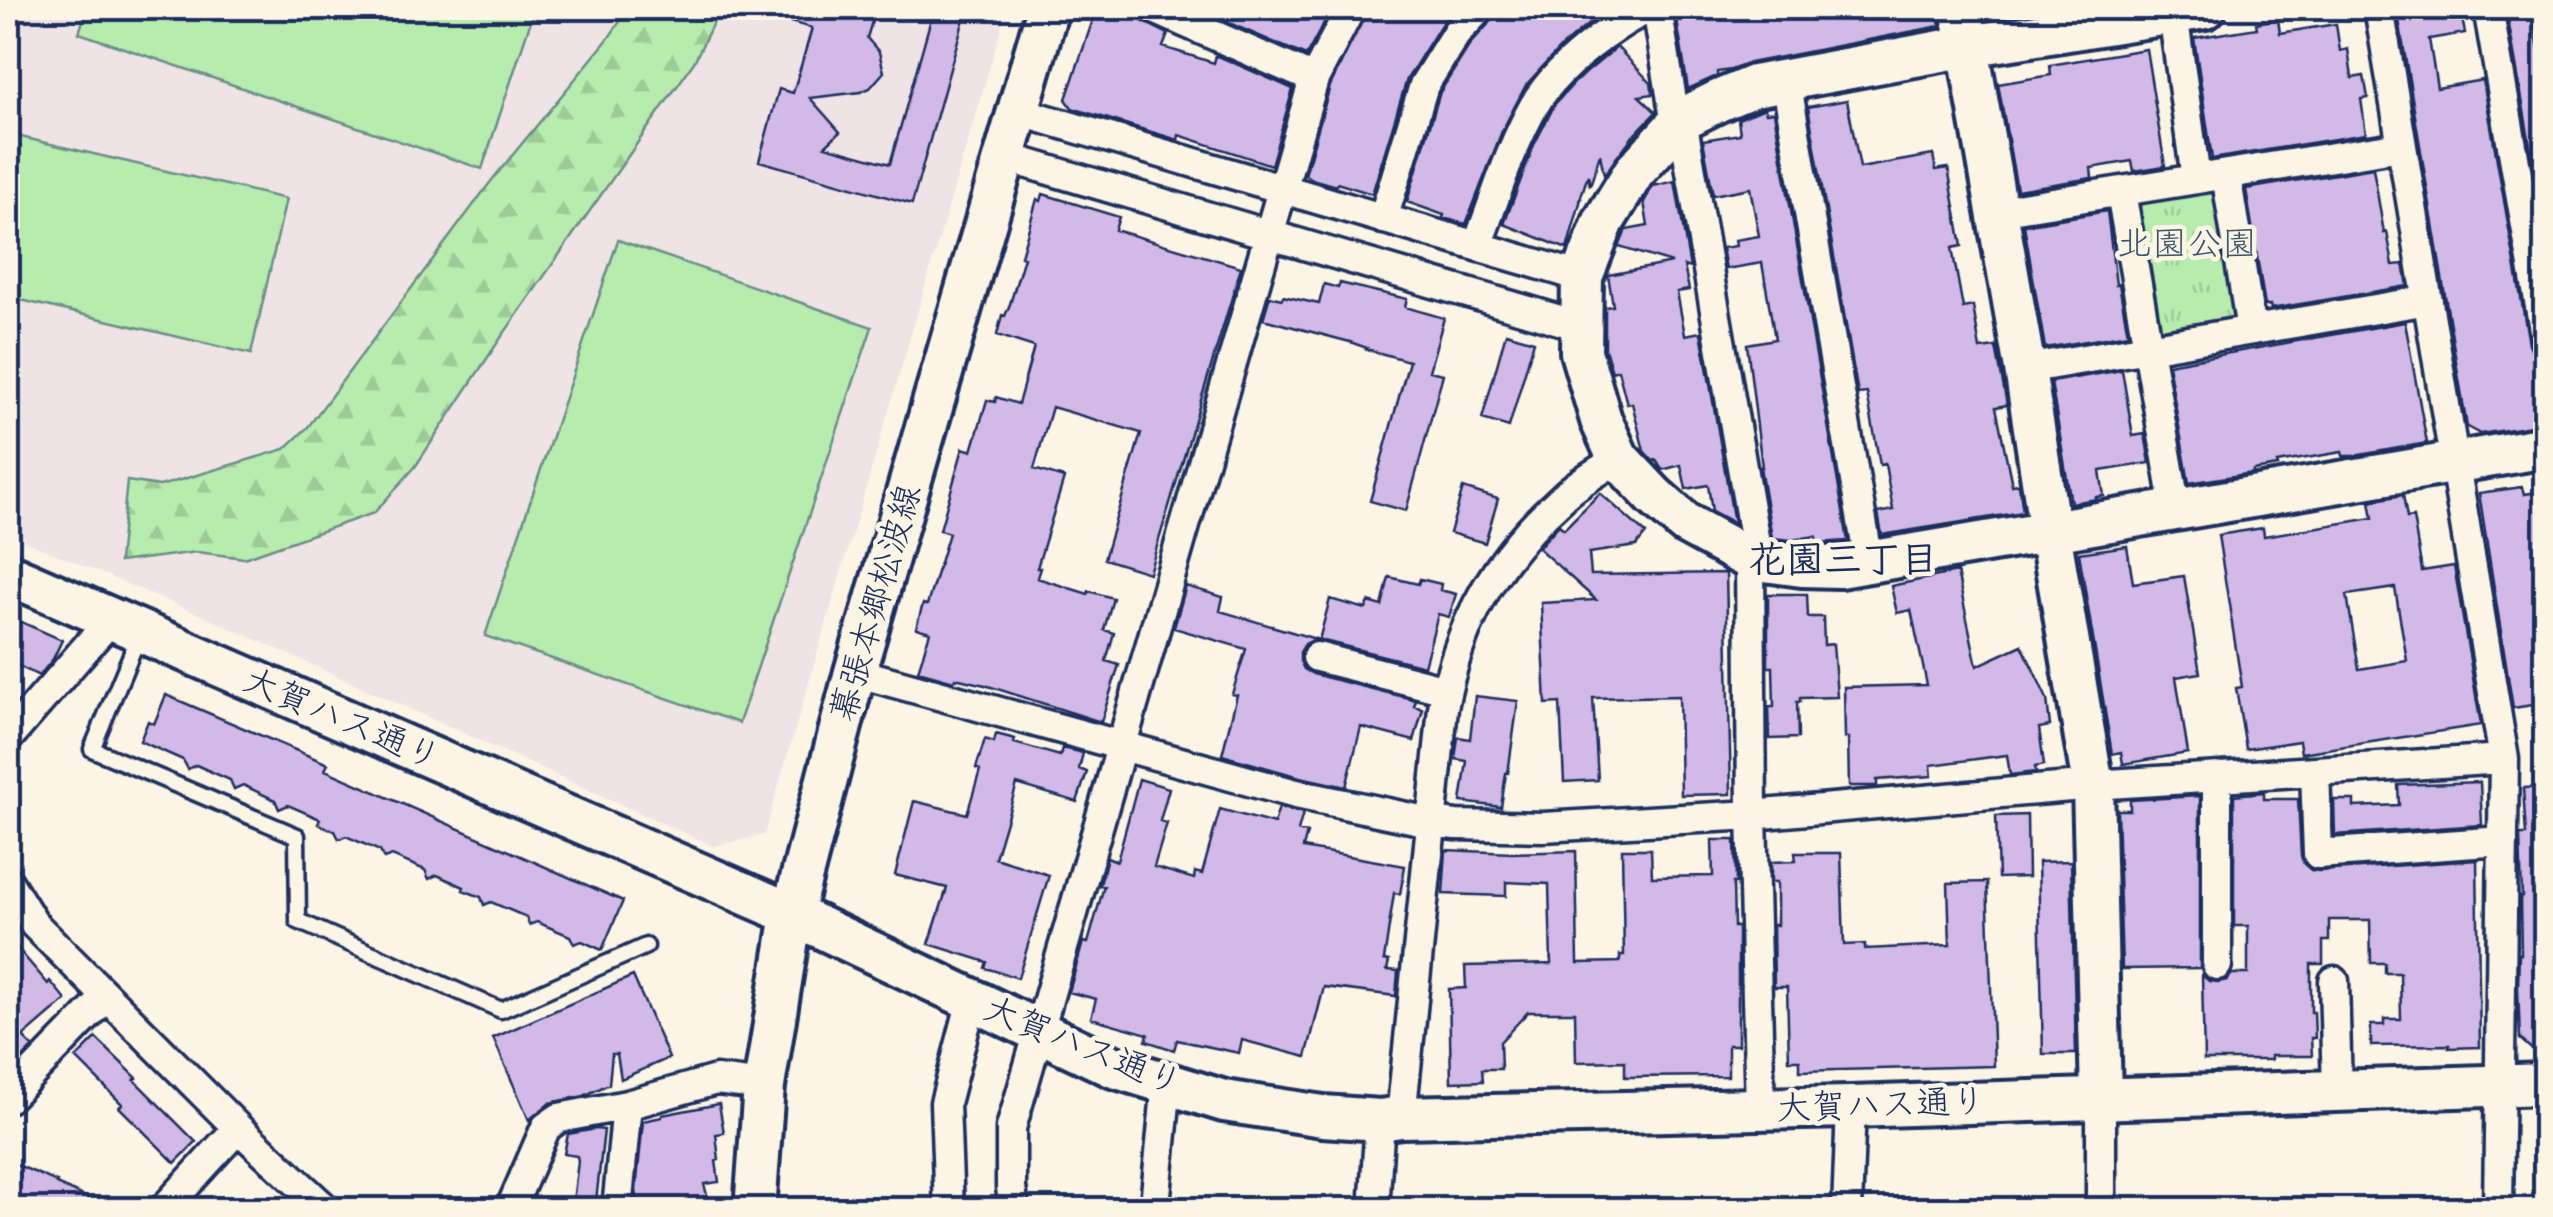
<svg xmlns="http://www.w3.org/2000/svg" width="2553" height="1217" font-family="Pangolin,'Klee One',sans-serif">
<defs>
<pattern id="forest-firs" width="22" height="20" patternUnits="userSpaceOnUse" patternTransform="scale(2.5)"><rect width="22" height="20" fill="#b7ecae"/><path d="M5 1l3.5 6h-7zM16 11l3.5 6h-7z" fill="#9dcb98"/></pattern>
<pattern id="park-tufts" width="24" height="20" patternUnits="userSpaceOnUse" patternTransform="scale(2.5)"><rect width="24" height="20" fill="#b7ecae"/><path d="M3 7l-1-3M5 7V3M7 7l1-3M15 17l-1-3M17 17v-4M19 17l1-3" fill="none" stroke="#9dcb98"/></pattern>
</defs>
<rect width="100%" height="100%" fill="#fcf5e5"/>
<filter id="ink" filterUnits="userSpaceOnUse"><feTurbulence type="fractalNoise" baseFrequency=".01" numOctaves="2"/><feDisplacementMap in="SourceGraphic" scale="20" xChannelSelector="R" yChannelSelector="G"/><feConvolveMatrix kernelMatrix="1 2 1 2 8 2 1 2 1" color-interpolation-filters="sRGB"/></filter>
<g filter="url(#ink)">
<path fill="#efe3e6" d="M8 8H1007L764 835 713 846 217 622 8 534Z"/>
<path fill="url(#forest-firs)" stroke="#698e86" stroke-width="2.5" d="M629 8H720L694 62 498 342 415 467 374 513 244 558 197 552 119 562 127 481 160 486 285 449 308 427 492 180 608 39Z"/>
<path fill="url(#park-tufts)" stroke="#698e86" stroke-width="2.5" d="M2222 189 2242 314 2234 323 2166 336 2158 328 2136 206 2141 198Z"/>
<path fill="#b7ecae" stroke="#698e86" stroke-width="2.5" d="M87 8H535L482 169 79 33Z
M8 134 286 199 251 354 8 297Z
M618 240 872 327 739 723 485 636Z"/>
<path fill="#d2b9e8" stroke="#1b2f5e" stroke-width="2.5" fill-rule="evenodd" d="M763 8H876L867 38 879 52 884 72 870 88 861 92 810 98 840 132 825 146 890 164 934 8H967L912 204 759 161 779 89 793 93 812 28 762 14Z
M1097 8H1135L1139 19 1168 34 1163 47 1214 63 1216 55 1293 89 1271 165 1179 135 1178 140 1072 108 1066 99Z
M1194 8H1332L1306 56Z
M1368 8H1456L1442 23 1407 79 1372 194 1337 183 1336 186 1315 180 1305 175 1330 86Z
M1497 8H1538L1546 18 1549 15 1551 18 1567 8H1614L1591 22 1561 47 1526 85 1502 131 1466 224 1443 218 1444 215 1407 202 1440 92 1471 43 1493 19Z
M1675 8H1888L1889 13 1938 8 1940 26 1750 63 1731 70 1717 72V76L1688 89Z
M2397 8H2460L2465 33 2429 39 2437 88 2483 80 2529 344 2533 353 2545 424 2480 434 2467 427Z
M2506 8H2532L2544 83H2546V236Z
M2278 19 2280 33 2336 24 2340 51 2348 49 2352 78 2364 76 2368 98 2361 99 2366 134 2212 159 2194 38 2257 28 2256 23Z
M1617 47 1651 83 1653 94 1639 96 1656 112 1632 137 1604 175 1600 154 1590 186 1588 175 1580 199H1581L1567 249 1504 224 1534 145 1555 104 1576 81Z
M2146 49 2165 166 2134 171 2132 161 2091 168 2092 178 2017 190 1998 84 2051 75 2050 65Z
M1847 100 1860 168 1933 155 1936 170 1948 168 1962 246 1952 248 1963 308 1973 306 1980 349 1996 347 2007 405 1996 407 2012 485 2019 484 2023 512 1882 535 1878 513 1893 510 1885 464 1880 465 1867 393 1858 394 1808 107Z
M1765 108 1766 113 1774 112 1848 541 1817 543 1816 536 1791 540 1772 538 1760 467H1762L1747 344 1775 339 1762 263 1726 269 1722 248 1736 246 1735 240 1759 236 1750 188 1713 195 1703 140 1740 134 1738 119Z
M2373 168 2384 233 2387 232 2393 265 2404 264 2408 286 2271 309 2270 305 2265 306 2246 189Z
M1675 181 1690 268 1684 266 1689 290 1677 292 1685 335 1701 332 1734 523 1712 511 1708 485 1686 489 1681 465 1662 470 1656 460 1653 461 1644 451 1632 403 1627 404 1618 370 1612 372 1605 349V307L1613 306 1608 275 1672 263 1619 247 1626 230 1648 226 1644 202 1653 186Z
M1043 194 1119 217 1115 230 1241 267 1149 573 1104 559 1141 433 1052 407 1034 469 1064 478 1037 568H1040L1037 578 1088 594 1089 591 1113 598 1104 630 1114 633 1106 661 1119 665 1101 722 985 685 955 678 954 681 918 671 930 632 916 628 923 604 927 605 949 533 940 530 963 448 972 451 987 400 995 402 996 397 1018 404 1034 347 997 335 1002 315 1005 316 1010 304 1024 257 1021 256 1037 199 1041 201Z
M2107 211 2116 285 2119 284 2128 334 2045 348 2024 225Z
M1340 283 1407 299 1405 307 1444 318 1429 371 1443 374 1406 511 1370 501 1409 361 1366 349 1367 348 1350 342 1263 319 1270 296 1282 299 1283 296 1319 304 1324 284 1338 288Z
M2405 322 2427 443 2354 456H2343L2342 452 2277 463 2278 466 2253 470V473L2189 483 2168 364Z
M1506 333 1534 341 1509 427 1482 419Z
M2122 370 2133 436 2145 434 2150 463 2100 471 2104 496 2096 497 2097 499 2071 503 2051 382Z
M2522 487 2524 494 2546 491V703L2513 708 2479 493Z
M1463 488 1498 499 1485 543 1450 533Z
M1600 493 1646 534 1636 546 1589 553 1591 575 1726 573 1731 794 1681 795 1679 696 1593 698 1598 780 1564 782 1560 703 1546 704 1541 603 1596 600 1538 548 1559 525 1564 529Z
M2403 495 2407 518 2413 517 2422 571 2454 566 2481 725 2301 753 2299 741 2246 749 2236 688 2242 687 2218 535 2263 528 2264 536 2373 518 2370 501ZM2395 588 2407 661 2359 669 2347 595Z
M2127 546 2133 583 2184 576 2200 673 2176 677 2188 753 2123 764 2121 752 2112 754 2079 553Z
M1957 572 1977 666 2022 645 2047 699 2050 726 2039 728 2044 765 2035 767 2036 772 2010 775 2007 755 1931 765 1932 776 1877 780V786H1849L1848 738H1845L1844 687 1927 685 1911 610 1897 613 1891 586Z
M1389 577 1418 584 1420 579 1441 584 1440 590 1456 594 1449 617 1438 614 1424 666 1320 640H1313L1305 644 1300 652V661L1304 669 1313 674 1416 700 1414 706 1423 709 1414 741 1361 727 1346 787 1300 777 1222 755 1237 695 1232 694 1246 649 1174 628 1186 586 1223 597 1220 611 1319 640 1330 599 1366 609 1369 602 1382 606Z
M1768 594H1807L1808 617H1823L1824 645 1833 644 1837 697 1800 698V702H1797L1798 738 1770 739 1769 707H1774L1773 667H1768Z
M8 616 62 640 53 659 39 676 8 661Z
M166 695 328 764 325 770 623 901 602 950 582 941 574 944 570 936 537 922 529 925 526 917 491 902 484 905 481 897 463 890 464 887 437 875 429 879 425 870 392 856 384 859 380 851 346 836 339 839 335 831 318 824 320 819 288 805 279 809 275 800 243 785 234 789 230 780 196 765 188 769 183 760 140 741 148 721 154 724Z
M1475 696 1518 701 1508 773H1506L1501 807 1461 802 1467 761 1455 759 1458 737 1470 739Z
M996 734 1015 739 1014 743 1060 756 1062 748 1083 753 1079 769 1087 772 1077 802 1017 784 995 858 1049 875 1018 978 985 968 987 962 929 944 947 888 895 875 914 801 967 814 980 770 976 768 985 739 994 742Z
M1139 779 1169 788 1160 821 1167 823 1154 867 1194 879 1195 872 1202 874 1220 809 1274 824 1279 807 1303 813 1298 831 1307 833 1303 848 1405 866 1400 894 1394 893 1384 960 1389 961 1387 970 1398 971 1396 996 1324 987 1306 1057 1242 1040 1239 1053 1177 1040 1174 1050 1146 1041 1148 1034 1091 1018 1096 999 1069 992 1083 942 1088 943 1104 886 1100 885 1107 857 1117 861Z
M2480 782 2482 825 2335 835 2334 800H2354V807L2399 805 2398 785Z
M2546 787V1060H2544L2520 1039 2518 988 2519 954H2521L2520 897H2522L2520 835H2526L2523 788Z
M2264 792V799H2298L2301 856 2304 864 2311 870 2319 871 2477 860 2480 1047 2449 1048 2450 1045 2371 1046V1025H2384V1019H2401L2400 973H2385V963H2371L2370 920H2329V941H2323V964H2311V1012H2314L2315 1038H2311L2312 1056H2271V1060H2204L2202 975 2209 981 2218 982 2227 980 2232 974H2248V926H2234V795Z
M2200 796V968L2122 969 2117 810H2130V800Z
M2027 815 2028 877 1998 878 1996 816Z
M1712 840H1735L1736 883H1733L1734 927H1738V1045H1728V1076L1625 1077V1061L1576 1062 1575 1012H1528L1500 1042 1501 1069H1482L1483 1081 1451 1082 1449 989 1466 988 1465 966 1551 964 1549 884 1506 882V896L1443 894 1446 850 1512 853 1576 851 1578 963 1620 962V955H1624L1622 849H1651L1652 877 1713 876Z
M1795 853H1841L1844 945 1865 944V949L1950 945 1948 883 1987 882 1994 1066 1800 1071V1060H1789L1787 987H1774L1773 925H1777V882H1771V862L1796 861Z
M2071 861 2076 1054H2043L2038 862Z
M8 937 48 984 50 981 66 1000 23 1037 33 1047 8 1073Z
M633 976 669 1058 621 1079 617 1054H612L609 1084 584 1096 550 1103 529 1120 493 1038Z
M96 1038 137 1078 134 1080 196 1142 175 1163 119 1107 122 1104 76 1058Z
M719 1104 724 1133 716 1134 719 1160 716 1161 719 1182 704 1184 711 1210H639L636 1190 643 1121 662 1117V1115Z
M596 1129 604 1130 595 1210H572L578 1161 577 1156 564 1154 568 1134Z
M13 1163 57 1182 56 1184 115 1210H37L8 1196V1177Z"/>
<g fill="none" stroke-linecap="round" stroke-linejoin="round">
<defs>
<path id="lane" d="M140 633 92 749 297 836 298 921 501 1010 646 946"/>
<path id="street" d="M1152 8 1314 79
M1657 8 1676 125
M2379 8 2504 759 2498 1210
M2488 8 2546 341
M2173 13 2196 179
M1786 79 1869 562
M1018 111 1582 277
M1682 119 1758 560
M1005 157 1580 326
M2226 174 2251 330
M2121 192 2176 510
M1998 211 2401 146
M1383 219 1424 85 1457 32 1480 8
M1477 246C1495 199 1510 148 1535 104 1550 78 1576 56 1600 38 1617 26 1633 14 1653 8
M2025 369 2428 300
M1750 559 1752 815 1760 1108
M1317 657 1446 690
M855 672 1296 794 1430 822 1456 825 1543 827 1752 815 2093 785 2504 759
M8 738 111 619
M2315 771 2318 854 2503 841
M8 882 34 924 238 1128 327 1210
M2217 965V778
M2334 981 2337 1090
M8 1098 106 997
M1401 1117 1443 708C1459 622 1497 556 1562 498 1578 482 1600 471 1618 458
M1155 1204 1167 1083
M163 1210 238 1128
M510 1210 546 1127 559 1118 627 1105 716 1080 764 1086
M617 1210 627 1105
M949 1210 945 1103 972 1000
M1014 1210 1011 1187V1128L1314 79 1351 8
M1374 1210 1380 1120
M1847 1210 1851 1107
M2101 1210V1097"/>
<path id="secondary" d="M1961 8 2025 369 2050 532 2093 785 2101 1097
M2205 8 1968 46 1754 86 1718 101 1682 119 1634 172 1604 221 1582 277 1581 352 1601 420 1618 458 1654 496 1686 524 1750 559 1802 566 1839 567 2546 447
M8 574 792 914 1114 1067 1224 1101 1323 1116 1380 1120 1401 1117 1851 1107 2546 1084
M755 1210 764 1086 792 914 855 672 1048 8"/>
</defs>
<use href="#lane" stroke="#1b2f5e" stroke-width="21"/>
<use href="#street" stroke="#1b2f5e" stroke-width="35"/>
<use href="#secondary" stroke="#1b2f5e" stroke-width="48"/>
<use href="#lane" stroke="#fcf5e5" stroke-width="14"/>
<use href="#street" stroke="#fcf5e5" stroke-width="28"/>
<use href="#secondary" stroke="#fcf5e5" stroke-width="40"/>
</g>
</g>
<g text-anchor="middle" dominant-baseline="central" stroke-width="9" stroke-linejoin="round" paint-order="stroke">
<g font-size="35" fill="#3a556e" stroke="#fcf5e5">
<text x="2187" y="244">北園公園</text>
</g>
<g font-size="35" fill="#1b2f5e" stroke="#fcf5e5">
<text transform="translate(876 603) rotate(-74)">幕張本郷松波線</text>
<text transform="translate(342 719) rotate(23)">大賀ハス通り</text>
<text transform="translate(1083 1046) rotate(22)">大賀ハス通り</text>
<text transform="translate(1881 1105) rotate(-2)">大賀ハス通り</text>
</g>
<g font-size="38" font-weight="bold" fill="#1b2f5e" stroke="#fcf5e5">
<text x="1843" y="560">花園三丁目</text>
</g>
</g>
<rect width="2553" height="1217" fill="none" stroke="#fcf5e5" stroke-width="40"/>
<rect x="20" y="20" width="2513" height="1177" fill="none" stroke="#1b2f5e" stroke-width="4" filter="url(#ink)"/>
</svg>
